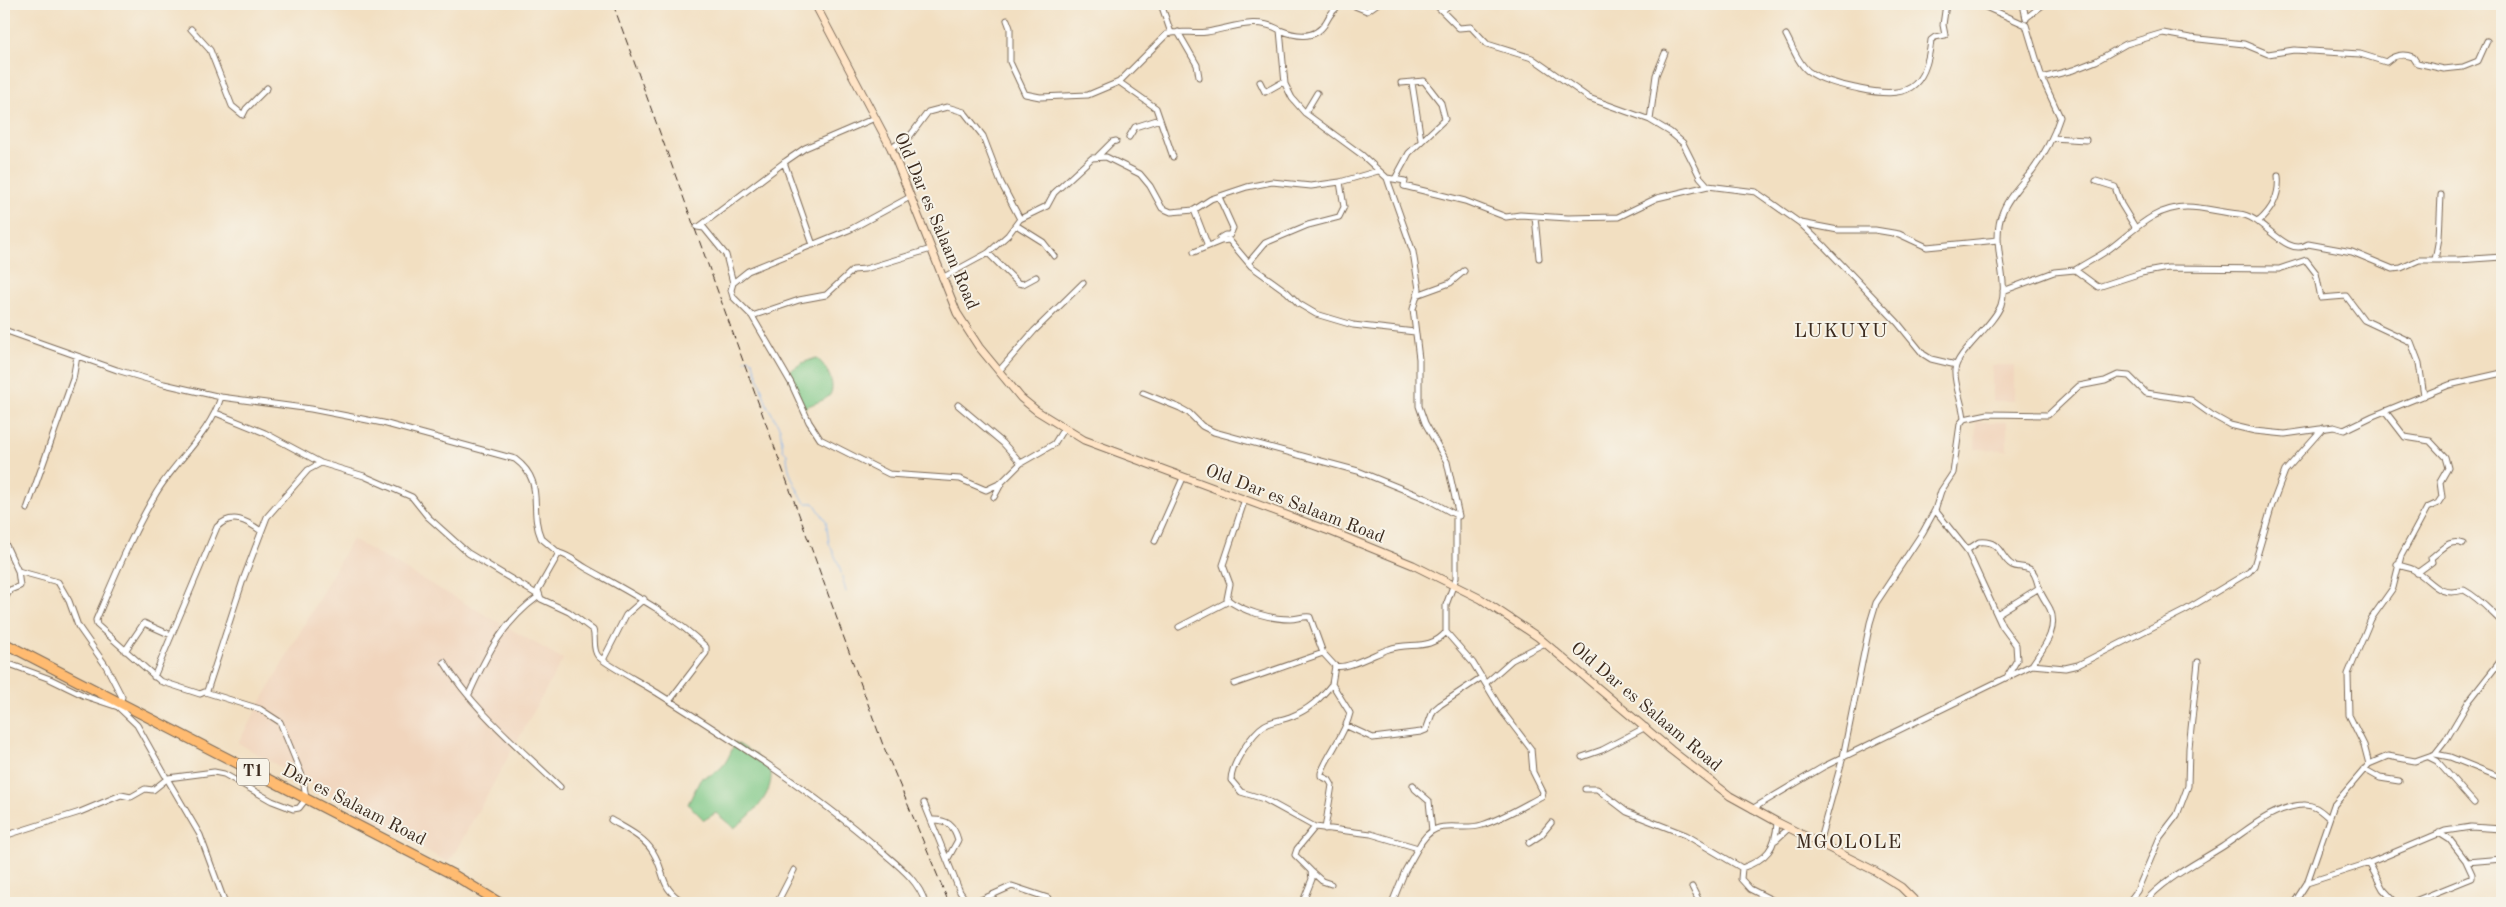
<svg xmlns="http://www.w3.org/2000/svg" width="2506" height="907" font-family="'Old Standard TT',serif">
<rect width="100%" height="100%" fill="#f7f3e8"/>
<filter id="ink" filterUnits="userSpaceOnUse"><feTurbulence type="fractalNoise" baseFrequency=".02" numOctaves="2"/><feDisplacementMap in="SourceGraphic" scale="10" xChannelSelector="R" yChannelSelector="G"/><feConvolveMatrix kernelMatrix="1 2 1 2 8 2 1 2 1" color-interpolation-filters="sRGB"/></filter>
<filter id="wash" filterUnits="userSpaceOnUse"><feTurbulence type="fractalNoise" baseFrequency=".0096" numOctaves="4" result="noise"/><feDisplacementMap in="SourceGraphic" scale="20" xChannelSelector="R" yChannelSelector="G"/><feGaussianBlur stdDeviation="1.12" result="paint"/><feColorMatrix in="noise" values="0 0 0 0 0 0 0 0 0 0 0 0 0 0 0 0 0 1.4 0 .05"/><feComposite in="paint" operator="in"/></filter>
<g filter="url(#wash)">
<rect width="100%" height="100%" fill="#f2dfc1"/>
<path fill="#f1d5bd" d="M1992 365H2014V401H1992Z
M1976 422H2007V450L1975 449Z
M352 539 563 659 449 863 238 743Z"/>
<path fill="#7cc785" stroke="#5c7852" d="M816 358C825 363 838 386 829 396 824 401 811 404 804 408L787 373 802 363Z
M735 742 756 755V760L771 771C773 796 753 814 734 828L716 813 704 820 688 804 701 778C722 773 727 762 735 742Z"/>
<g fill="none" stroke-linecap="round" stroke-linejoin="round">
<path stroke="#83b4ef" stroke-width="1" d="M745 360 749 358 753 362 767 405 780 428 783 450 787 454C787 473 796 487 805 503H814L826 521 829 543 839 565 846 592"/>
</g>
</g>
<g filter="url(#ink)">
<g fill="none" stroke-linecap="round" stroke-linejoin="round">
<defs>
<path id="street" d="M1161 4 1171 33
M1350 4 1367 11 1377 4
M1435 4 1459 28 1471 27 1487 44 1532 58 1589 98 1650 120 1670 132 1683 143 1700 177 1708 186
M2023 4 2026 19
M1733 5 1743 4
M1442 11 1450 4
M2026 18 2044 4
M1007 20 1010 28V62L1025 94 1040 97 1088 95 1119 82 1167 34C1180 30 1194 34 1207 32 1232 28 1256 16 1280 30L1285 84 1292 98 1305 113 1362 155 1387 178 1389 184 1413 252 1419 289 1413 309 1419 359V406L1425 423 1447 462 1459 516 1456 515V578L1446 605V632L1473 663 1502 711 1531 749 1533 772 1543 792 1542 796C1523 806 1502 819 1482 825 1457 833 1435 814 1418 848L1371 834 1315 827 1264 799 1241 792 1231 780C1231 765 1252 733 1265 725 1272 721 1282 720 1290 717 1309 710 1320 699 1332 684
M191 29 210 50 232 106 243 115 246 109 267 88
M1280 30C1297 37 1316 40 1326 22 1330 14 1334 8 1342 4
M1178 32 1197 65 1199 77
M1786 35C1792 46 1798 63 1808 71 1822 81 1842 85 1859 89 1906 99 1926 91 1931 40L1935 37 1945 35 1943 25 1946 4
M2042 78 2073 70 2096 61 2126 44 2163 33 2190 38 2244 44 2268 54 2294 50 2360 54 2386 62C2394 55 2402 53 2413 57L2417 63 2444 69 2463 67 2478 61 2487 41
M1119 82 1156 108 1173 157
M1260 82 1265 92 1281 83 1285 84
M1412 83 1421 140
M1305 113 1317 93
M1650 120 1656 75 1665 53
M1129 137 1135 127 1160 119
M2052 138 2086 140
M891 148 910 136 928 112 947 107 964 112 983 136 1001 183 1020 219
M1098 156 1112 142 1116 141
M784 162 813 245
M1387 178 1405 181 1404 186 1465 201 1506 217 1520 215 1568 218 1618 217 1657 198 1708 186 1756 192 1800 223 1823 245 1897 322 1923 354 1931 359 1956 365
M1395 179 1409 153 1445 119 1441 103 1424 81 1401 83
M2096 181 2115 187 2121 204 2135 227
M1219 197 1233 228 1230 235H1225L1220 238
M1194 210 1208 246
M1535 217 1539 258
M2258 222C2273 209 2280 195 2278 176
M1801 223 1838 230H1875L1899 234 1927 247 1998 240
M1016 225 1043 242 1054 256
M700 226 786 161 805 148 875 118
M697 227 704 228 726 255 733 283 731 290 733 297 752 316 791 383 809 422 820 439 889 474 960 479 986 490 1001 483 1021 463 1054 444 1064 428
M1194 252 1221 241 1229 240 1251 266 1287 292 1299 304 1316 314 1353 325 1415 332
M988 253 1018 283 1023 284 1036 277
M2435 260 2439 238 2441 195
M1249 262 1265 243 1308 225 1339 217 1344 207 1340 182
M2075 270C2086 263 2098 257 2108 250 2133 232 2153 207 2187 207 2205 207 2221 213 2239 214 2263 215 2286 259 2308 244L2352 252 2393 269 2401 268 2419 260H2458L2502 257
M942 278 988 253 1008 235 1020 219 1047 206 1054 193 1092 158 1106 157 1140 174 1150 186 1162 208 1171 212 1194 210 1211 199 1247 187 1272 182 1311 186 1340 182 1378 171
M733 283 748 271 851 229 910 197
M2003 291 2054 272 2075 270 2098 287 2141 273 2168 268 2279 269 2306 260 2316 273 2321 298 2346 296 2364 320 2411 342 2419 363 2424 396
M1417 295 1450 283 1464 271
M752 316 799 300 826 295 853 270 865 269 931 249
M4 330 117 370 164 384 221 397 311 409 383 423 515 459C547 483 528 508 541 538L559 553 538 590 541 599 569 612 593 630C596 638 592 649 598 656 606 665 646 685 659 694 735 742 811 790 879 849 896 864 919 880 925 903
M999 371 1034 331 1083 283
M1143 393 1180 408 1189 413 1202 426 1214 432 1358 471 1427 499 1456 515
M221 397C209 436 175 460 155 495 132 534 114 578 96 620L97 625 160 681 200 694 207 691 243 580 267 517 308 470 321 463 364 476 412 497 428 517 468 553 538 595
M958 405 1003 443 1021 463
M216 413 265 433 321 463
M1964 419 1988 414 2048 415 2079 386 2105 381 2118 375 2129 376 2146 393 2191 400 2212 415 2230 425 2255 431 2285 434 2334 427 2344 430 2373 416 2449 385 2502 373
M994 497 1001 484
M1245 499 1223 565 1230 584 1227 599C1241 611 1271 619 1290 619 1297 619 1303 616 1310 617L1323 653
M27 509 73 379 77 356
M1935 510 1967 550 2002 626 2016 645 2017 660 2007 677
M4 541 18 571 58 582 69 601 78 626 106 666 122 697 118 707 137 725 165 775
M1155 541 1183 478
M1967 550 1979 542C2002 540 1999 557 2012 565 2018 568 2025 566 2031 570 2037 575 2037 584 2040 591 2043 598 2047 603 2050 609 2059 630 2043 648 2032 665
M559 553C570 556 576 562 586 568 627 591 671 613 706 647V653L670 700
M2397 564C2402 567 2407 567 2412 569 2433 580 2436 598 2464 590 2479 598 2489 610 2502 622
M2417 573 2432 562 2431 558C2442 550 2449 538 2463 544
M4 600 10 590 20 586 18 571
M1997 614 2039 588
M1179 627 1229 601
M125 651 144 623 171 635
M603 660 626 615 644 599
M4 662 50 679 85 696 118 707
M444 662C473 710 520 748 560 787
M154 677 217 527C232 512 247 521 261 531
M1486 683 1512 660 1545 643
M1234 684 1323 653 1335 666C1347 670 1376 653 1389 649 1410 642 1430 651 1446 632
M469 694C487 654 502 623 539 596
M1347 726 1373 738 1421 732 1426 730 1433 711 1440 705 1482 677
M2435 754 2450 757 2502 778
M1582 757 1602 750 1646 727
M2429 757 2437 761 2474 803
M2369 764 2388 756 2415 761 2435 754 2446 740 2469 701 2502 659
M2364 769 2380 778 2399 781
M169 782 200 835 225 903
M1413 785 1415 789 1429 801 1432 831
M1585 789H1597L1627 812 1686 835 1742 868
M924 803 960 892 968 903
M1752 809 1823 767 2032 665 2065 668 2078 665 2184 611 2249 572 2254 566 2272 505 2285 471 2323 428
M611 820C626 829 644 837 653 852 667 875 658 887 685 903
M931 820C947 819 954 825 958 840L947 860
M1325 829 1332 785 1329 780 1321 776V773C1329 752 1345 735 1350 713L1332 684 1335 666
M2439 833 2450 840 2467 862 2502 859
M4 836 80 812 121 795 131 797 145 789 153 790 168 778 214 772 224 774 272 801 293 809 299 808 306 799 303 778 280 722 260 709 205 692
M1776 840 1789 828
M1529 843 1541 835 1551 823
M1819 843 1843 757 1870 623 1876 603 1923 532 1935 510 1941 491 1953 473 1960 424 1964 419C1963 403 1954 386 1955 370 1956 353 1994 325 2001 305 2010 279 1989 243 2003 211 2009 196 2022 183 2032 171 2044 155 2054 136 2060 117L2042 78 2026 25 1979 4
M2369 863 2383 889 2396 903
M1742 868C1767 859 1776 848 1777 822
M1742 868 1741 879 1750 889 1778 903
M1311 871 1322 881 1331 884
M2307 883 2369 863 2445 831 2471 827 2502 829
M1692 887 1700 903
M1304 899 1312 879 1311 871 1295 855 1297 849 1315 827
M777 903 794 870
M974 903 1012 886 1048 898 1049 903
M1392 903 1405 871 1418 848
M2128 903 2137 891 2160 837 2177 815 2188 786 2189 748 2198 662
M2144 903C2164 879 2195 864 2222 847 2247 831 2271 807 2303 805 2314 804 2321 811 2329 818
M2294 903 2307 883 2334 805 2369 764 2364 745 2349 715 2348 674 2371 619 2393 588 2401 556 2427 508 2438 503 2442 497 2440 482 2448 468 2445 457 2430 441 2405 437 2385 411
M2410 903 2472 878V874L2466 861"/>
<path id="secondary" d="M815 4 891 148 957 313 979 347 1021 398 1037 411 1084 440 1332 532 1413 565 1481 599 1538 637 1671 750 1730 796 1777 822 1875 871 1901 887 1917 903"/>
<path id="highway" d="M4 643 454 875 500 903"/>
</defs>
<use href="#street" stroke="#7b6957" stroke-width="7"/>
<use href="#secondary" stroke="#7b6957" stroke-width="9"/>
<use href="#highway" stroke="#7b6957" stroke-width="11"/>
<use href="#street" stroke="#fff" stroke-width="5"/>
<use href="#secondary" stroke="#ffe4c6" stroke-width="7"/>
<use href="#highway" stroke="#ffbb71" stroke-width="9"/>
<path stroke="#3b2a1e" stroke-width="1" stroke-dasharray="8 4" stroke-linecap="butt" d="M613 4 883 745 949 903"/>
</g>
</g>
<g text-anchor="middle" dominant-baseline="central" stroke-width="4" stroke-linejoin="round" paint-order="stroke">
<rect fill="#f7f3e8" stroke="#73665b" stroke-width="1" x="237" y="758.5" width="32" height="27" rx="4"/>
<g font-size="16" font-weight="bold" fill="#3b2a1e">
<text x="253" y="772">T1</text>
</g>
<g font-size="18" fill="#3b2a1e" stroke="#f7f3e8">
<text transform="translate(936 221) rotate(67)">Old Dar es Salaam Road</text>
<text transform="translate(1295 504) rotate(21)">Old Dar es Salaam Road</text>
<text transform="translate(1646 707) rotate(40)">Old Dar es Salaam Road</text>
<text transform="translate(354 805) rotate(27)">Dar es Salaam Road</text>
</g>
<g font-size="20" letter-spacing="1" fill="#3b2a1e" stroke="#f7f3e8">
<text x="1841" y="332">LUKUYU</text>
<text x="1849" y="843">MGOLOLE</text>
</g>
</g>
<rect width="2506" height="907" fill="none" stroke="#f7f3e8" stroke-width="20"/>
</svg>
